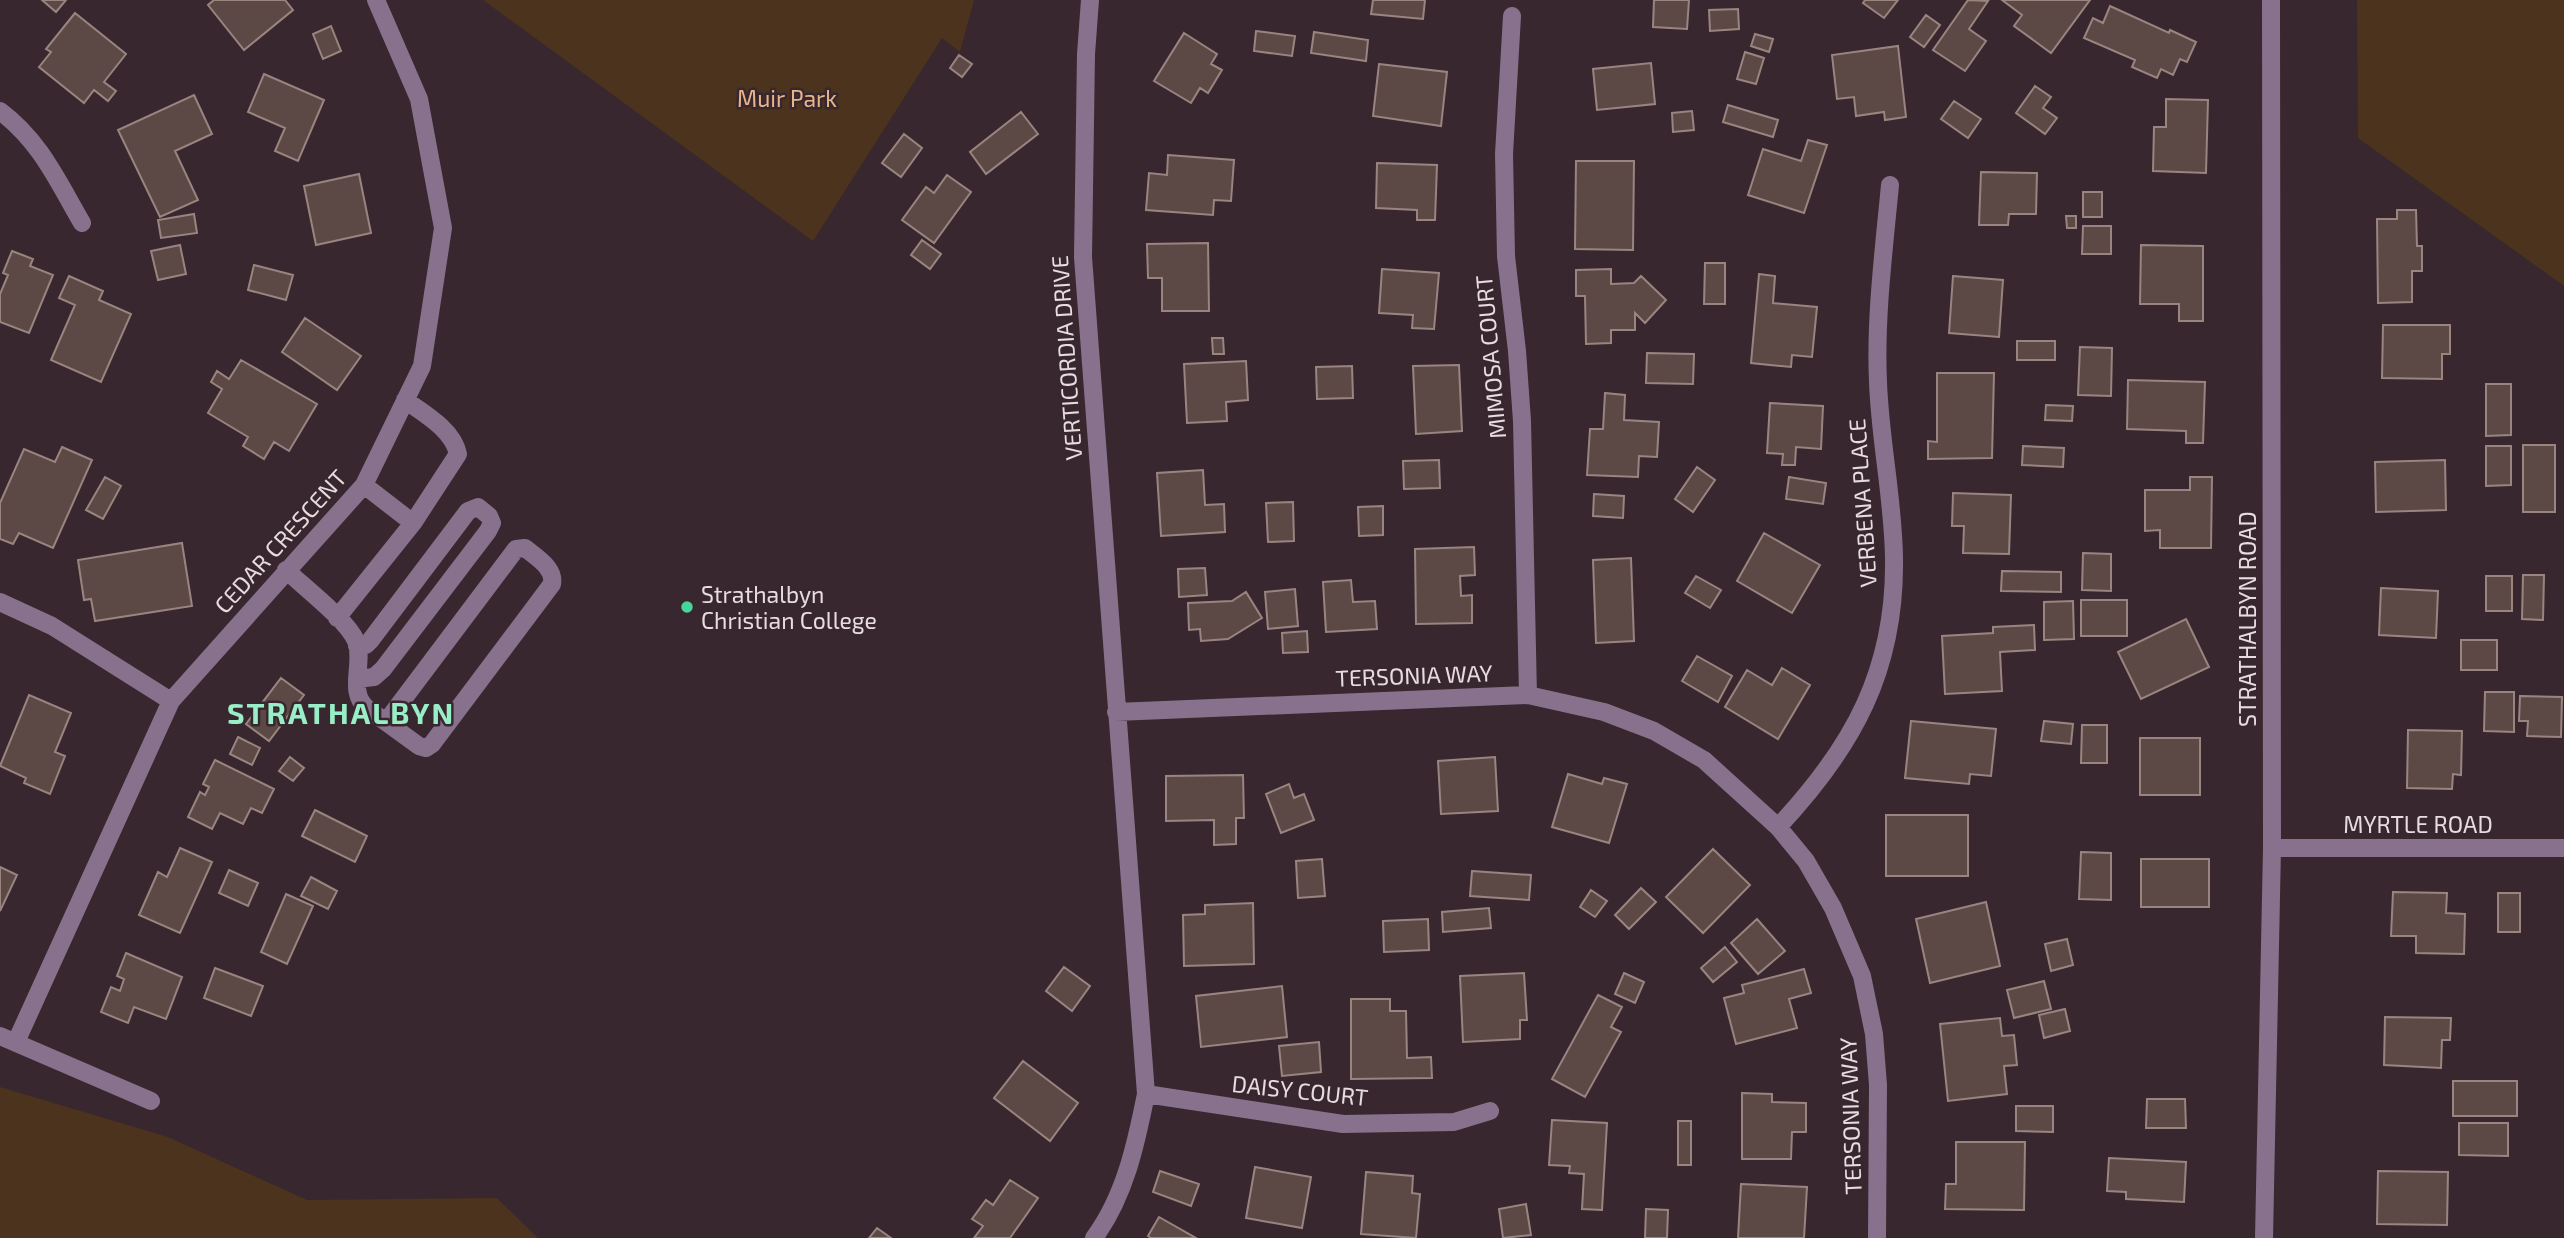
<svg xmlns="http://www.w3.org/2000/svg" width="2564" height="1238" font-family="'Exo 2',sans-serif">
<rect width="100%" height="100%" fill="#38272e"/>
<path fill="#4c331d" d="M483 0H974L960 52 942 38 813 241Z
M2357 0H2564V286L2358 138Z
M0 1087 168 1137 307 1200 497 1198 538 1238H0Z"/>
<path fill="#5c4946" stroke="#998480" stroke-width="2" d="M42 0H66L56 12Z
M214 0H285L293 10 244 50 208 5Z
M1373 0H1425L1423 19 1371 14Z
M1654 0H1689L1687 29 1653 27Z
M1865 0H1898L1884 18 1863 3Z
M1968 0 1988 1 1969 29 1986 41 1965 71 1933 50Z
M2002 0H2090L2051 53 2014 26 2022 15Z
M2110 6 2169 33 2170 30 2196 42 2187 62 2180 59 2173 75 2161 69 2157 78 2132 67 2135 60 2084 38 2093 18 2103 23Z
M1738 9 1739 29 1710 31 1709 10Z
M75 13 126 54 104 82 116 91 108 101 94 90 84 103 39 67 51 52 46 49Z
M1926 15 1940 25 1924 47 1910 37Z
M331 26 341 51 323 59 313 34Z
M1256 31 1295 36 1292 56 1254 51Z
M1314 32 1368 40 1366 61 1311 53Z
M1184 33 1217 54 1211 64 1222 70 1208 93 1200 88 1191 103 1154 81Z
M1755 34 1773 39 1769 52 1751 46Z
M1898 46 1906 117 1885 120 1884 112 1856 116 1854 97 1837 99 1832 55Z
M1745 52 1764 58 1756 84 1737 79Z
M959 55 972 64 962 77 950 68Z
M1651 63 1655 104 1597 110 1593 69Z
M1379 64 1447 72 1441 126 1373 116Z
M264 74 324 100 298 161 275 151 285 128 248 112Z
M2035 86 2051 97 2043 108 2057 118 2045 134 2016 113Z
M194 95 212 134 175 151 198 200 160 217 118 130Z
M2166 99 2208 100 2206 173 2153 171 2154 127H2166Z
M1954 101 1981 119 1968 138 1941 119Z
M1728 105 1778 120 1773 137 1723 122Z
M1692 111 1694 130 1673 132 1672 113Z
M1021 112 1038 134 986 174 970 152Z
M904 134 922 148 901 177 882 163Z
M1808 140 1827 145 1804 213 1748 195 1763 149 1801 161Z
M1168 155 1234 160 1231 201 1214 200 1213 215 1146 210 1149 173 1167 175Z
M1576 161H1634L1633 250 1575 249Z
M1377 163 1437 165 1435 220H1417V210L1376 208Z
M1981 172 2037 173 2036 214H2009L2008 225H1979Z
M359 174 371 233 316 245 304 186Z
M947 175 971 192 934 243 902 220 926 187 934 193Z
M2083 192H2102V217H2083Z
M2397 210H2416L2417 246H2422V271H2412V302L2378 303 2377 219H2397Z
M194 214 197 233 161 238 158 220Z
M2066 216H2076V228H2067Z
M2083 226H2111V254H2082Z
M922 240 941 254 930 269 911 255Z
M1208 243 1209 311H1162V278H1148L1147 244Z
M180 245 186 274 158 280 151 251Z
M2141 245 2203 246V321H2179V304H2140Z
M12 251 33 259 30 266 53 275 29 333 0 322V294L8 275 3 273Z
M1705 263H1725V304H1704Z
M254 265 293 275 286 300 248 290Z
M1382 269 1439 273 1434 329 1412 328 1413 315 1379 313Z
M1611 269V284L1634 283 1641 276 1666 300 1645 323 1635 313V330H1611V343L1586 344 1585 296H1576V270Z
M1759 274 1775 276 1773 303 1817 307 1812 357 1792 355 1791 367 1751 363Z
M69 276 103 291 99 300 131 314 101 382 51 360 75 305 59 298Z
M1953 276 2003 280 1999 337 1949 333Z
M305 318 361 356 337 390 282 352Z
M2383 325H2450V354H2442V379L2382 378Z
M1212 338H1223L1224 354H1213Z
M2017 341H2055V360H2017Z
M2080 347 2112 348 2111 396 2078 395Z
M1647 353 1694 354 1693 384 1646 383Z
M241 360 317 404 289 451 274 442 264 459 243 446 248 437 208 413 222 389 211 382 217 371 229 379Z
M1246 361 1248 400 1226 402 1227 421 1187 423 1184 364Z
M1459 365 1462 431 1416 434 1413 366Z
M1352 366 1353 398 1317 399 1316 367Z
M1937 373H1994L1992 458 1928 459V441L1937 442Z
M2128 380 2205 382 2203 443H2186V431L2127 429Z
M2486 384H2511V435L2486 436Z
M1605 393 1625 395 1624 420 1659 422 1657 457 1639 456 1638 477 1587 475 1590 429H1603Z
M1770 403 1823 406 1821 449 1796 447 1795 465H1782L1783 454 1767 453Z
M2046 405 2073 406 2072 421 2045 420Z
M2523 445H2555V512H2523Z
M2023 446 2064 448 2063 467 2022 465Z
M2486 446H2511V485L2486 486Z
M62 447 92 460 53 548 19 533 13 544 0 539V503L24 449 55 462Z
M1439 460 1440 488 1404 489 1403 461Z
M2445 460 2446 510 2376 512 2375 462Z
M1697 467 1715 480 1693 512 1675 499Z
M1203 470 1205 505 1224 504 1225 532 1161 536 1157 473Z
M105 477 121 486 103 519 86 510Z
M1789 477 1826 483 1823 504 1786 499Z
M2190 477H2212L2211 548H2160V530L2145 531V490H2190Z
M1953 493 2011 495 2009 554 1963 553 1964 526H1952Z
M1594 494 1624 496 1623 518 1593 516Z
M1293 502 1294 541 1268 542 1266 503Z
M1383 506V535L1359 536 1358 507Z
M1764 533 1820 565 1792 613 1737 581Z
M182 543 192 606 95 621 91 599 84 600 78 560Z
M1474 547 1475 575 1460 576 1461 596 1472 595V623L1416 624 1415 549Z
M2083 553 2111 554V591L2082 590Z
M1631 558 1634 641 1596 643 1593 560Z
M1205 568 1207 595 1179 597 1178 569Z
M2002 571 2061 572V592L2001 591Z
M2523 575H2544L2543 620 2522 619Z
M1696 576 1721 590 1710 608 1685 593Z
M2486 576H2512V611H2486Z
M1351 580 1353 602 1375 601 1377 629 1326 632 1323 582Z
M2381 588 2438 591 2436 638 2379 635Z
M1295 589 1298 626 1268 629 1265 592Z
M1246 592 1262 618 1228 639 1201 641 1200 629 1189 630 1188 603 1232 601Z
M2081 600H2127V636H2081Z
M2073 601 2074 639 2044 640V602Z
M2186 619 2209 667 2141 699 2118 652Z
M2034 625 2035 650 2000 652 2002 691 1945 694 1942 636 1993 633V627Z
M1307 631 1308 652 1283 653 1282 633Z
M2461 640H2497V670H2461Z
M1697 656 1732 676 1718 702 1682 681Z
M1782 668 1810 685 1778 739 1725 707 1747 670 1772 685Z
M281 678 304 695 269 741 246 724Z
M2485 692H2514V732L2484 731Z
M29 695 71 713 55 752 65 756 50 794 24 783 26 778 0 766Z
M2520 696 2562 697 2561 737 2527 736 2528 721H2519Z
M1911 721 1996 729 1991 776 1970 774 1969 784 1905 778Z
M2044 721 2073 724 2071 744 2041 741Z
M2082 725H2107V763H2081Z
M2408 730 2462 731 2461 775 2453 774 2452 789 2407 788Z
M238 737 260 748 252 765 230 754Z
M2140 738H2200V795H2140Z
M290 757 304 768 293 781 279 771Z
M1495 757 1498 811 1441 814 1438 761Z
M215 760 274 789 262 813 251 808 243 824 220 813 212 829 188 817 200 792 205 795 209 787 203 784Z
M1568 774 1602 784 1604 778 1627 784 1609 843 1552 827Z
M1243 775 1244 818H1236V844L1214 845V820L1166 821V776Z
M1289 784 1294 798 1304 794 1314 820 1281 833 1266 794Z
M315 810 367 836 355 862 302 836Z
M1886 815H1968V876H1886Z
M180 848 212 862 180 933 139 915 158 872 167 877Z
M1713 849 1750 885 1703 933 1666 897Z
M2081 852 2111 853V900L2079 899Z
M1322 859 1325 896 1298 898 1296 861Z
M2141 859H2209V907H2141Z
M0 867 17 875 0 911Z
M229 870 258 883 248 906 219 893Z
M1472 871 1531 875 1529 900 1470 896Z
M311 877 337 891 328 909 301 896Z
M1641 888 1656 902 1629 929 1615 915Z
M1591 890 1607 901 1595 917 1580 907Z
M2393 892 2447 893 2446 913 2465 914 2464 954 2416 953V936H2391Z
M2498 893H2520V932H2498Z
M286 894 313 906 287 964 261 952Z
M1986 902 2000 966 1930 983 1916 919Z
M1253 903 1254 964 1184 966 1183 915 1205 914V905Z
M1489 908 1491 928 1443 932 1442 912Z
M1428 919 1429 950 1384 952 1383 921Z
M1757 919 1785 951 1758 974 1731 943Z
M2067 939 2073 965 2051 971 2045 944Z
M1725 947 1737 962 1713 982 1701 968Z
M126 953 182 977 166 1019 134 1007 128 1023 101 1012 111 987 120 991 124 979 117 976Z
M1064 967 1090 986 1072 1011 1046 991Z
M215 968 263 986 251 1016 204 998Z
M1804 969 1811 993 1789 999 1797 1028 1736 1044 1724 998 1744 993 1742 985Z
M1524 973 1527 1020H1520V1039L1463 1042 1460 976Z
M1624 973 1644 982 1635 1003 1615 994Z
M2044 981 2051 1009 2014 1018 2007 990Z
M1282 986 1287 1037 1201 1047 1196 996Z
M1598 995 1622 1007 1611 1027 1621 1032 1585 1097 1552 1079Z
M1351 999H1390V1011H1406L1407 1058 1431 1057 1432 1078 1351 1079Z
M2065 1009 2070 1031 2044 1038 2039 1015Z
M2385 1017 2451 1018 2450 1040H2442L2441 1068 2384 1065Z
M2000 1018 2002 1036 2014 1035 2017 1065 2004 1066 2007 1094 1948 1101 1940 1024Z
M1319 1042 1321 1072 1282 1076 1279 1046Z
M1023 1061 1078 1103 1050 1141 994 1098Z
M2453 1081H2517V1116H2453Z
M1742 1093 1772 1094V1102L1806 1103V1132H1792L1791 1159H1742Z
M2147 1099H2185L2186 1128H2146Z
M2016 1106H2053V1132L2016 1131Z
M1552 1120 1607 1123 1602 1210 1582 1209 1584 1174 1569 1173 1570 1166 1549 1165Z
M1678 1121H1691V1165H1678Z
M2459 1123H2508V1156L2459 1155Z
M1956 1142H2025L2024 1210 1945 1209 1946 1184H1956Z
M2109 1158 2186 1162 2184 1202 2126 1199V1192L2107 1191Z
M1255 1167 1311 1177 1302 1228 1246 1218Z
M1160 1171 1199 1184 1191 1206 1153 1192Z
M2378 1171 2448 1172 2447 1225 2377 1224Z
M1366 1172 1413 1176 1412 1193 1420 1194 1416 1238 1361 1234Z
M1010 1180 1038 1198 1010 1238H974L983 1226 972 1219 986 1200 993 1205Z
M1741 1184 1807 1187 1804 1238H1738Z
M1526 1204 1531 1235 1503 1238 1499 1209Z
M1646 1209 1668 1210 1667 1238H1645Z
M1159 1217 1196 1238H1151L1148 1236Z
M877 1228 891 1238H869Z"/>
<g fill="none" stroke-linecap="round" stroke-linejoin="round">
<path stroke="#88718d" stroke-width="18" d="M1090 0 1086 54 1083 257 1146 1094C1136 1144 1125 1196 1094 1238
M1512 16 1504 154 1506 256 1517 351 1522 421 1528 695
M0 111C40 141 57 180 82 223
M364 485 413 523
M286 570C305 588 346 619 356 641 365 664 346 692 368 709L419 746 426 748 432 744 552 584C555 568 537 558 525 548L516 549 386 722
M0 602 52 626 171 701
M337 618 413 523 458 454C453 430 425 414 405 400
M357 679 374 677 383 669 488 531 492 523 489 516 478 507 468 511 370 641 366 645 357 646
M1116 712 1528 695 1604 712 1654 731 1704 760 1778 827 1806 861 1833 908 1862 976 1874 1034 1878 1085 1877 1238
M1778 827C1853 747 1896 670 1894 557 1893 498 1880 440 1878 382 1875 318 1884 249 1890 185
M2272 848H2564
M0 1036 151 1101
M16 1042 171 701 364 485 422 366 443 228 419 99 376 0
M1146 1094 1343 1124 1454 1122 1490 1111
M2264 1238 2272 848 2271 0"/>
</g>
<circle fill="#47d49d" stroke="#38272e" stroke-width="2.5" cx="687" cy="607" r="7"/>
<g text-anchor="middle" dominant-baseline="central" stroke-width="5" stroke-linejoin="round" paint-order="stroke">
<g font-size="23" fill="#e6b58a" stroke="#38272e">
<text x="787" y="98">Muir Park</text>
</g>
<g font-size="23" fill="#e7dce0" stroke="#38272e">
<text transform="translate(1490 357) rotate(-95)">MIMOSA COURT</text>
<text transform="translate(1066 358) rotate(-94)">VERTICORDIA DRIVE</text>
<text transform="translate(1862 503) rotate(-94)">VERBENA PLACE</text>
<text transform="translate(280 541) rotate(-48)">CEDAR CRESCENT</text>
<text transform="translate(2247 619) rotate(-90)">STRATHALBYN ROAD</text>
<text transform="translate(1414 675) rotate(-2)">TERSONIA WAY</text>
<text x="2418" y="824">MYRTLE ROAD</text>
<text transform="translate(1300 1090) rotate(6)">DAISY COURT</text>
<text transform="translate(1850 1116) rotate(-92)">TERSONIA WAY</text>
</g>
<g font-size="23" fill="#e7dce0" stroke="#38272e" text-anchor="start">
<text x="701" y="594">Strathalbyn<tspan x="701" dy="26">Christian College</tspan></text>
</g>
<g font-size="30" font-weight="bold" letter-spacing="2" fill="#98eec6" stroke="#38272e">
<text x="341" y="712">STRATHALBYN</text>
</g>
</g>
</svg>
